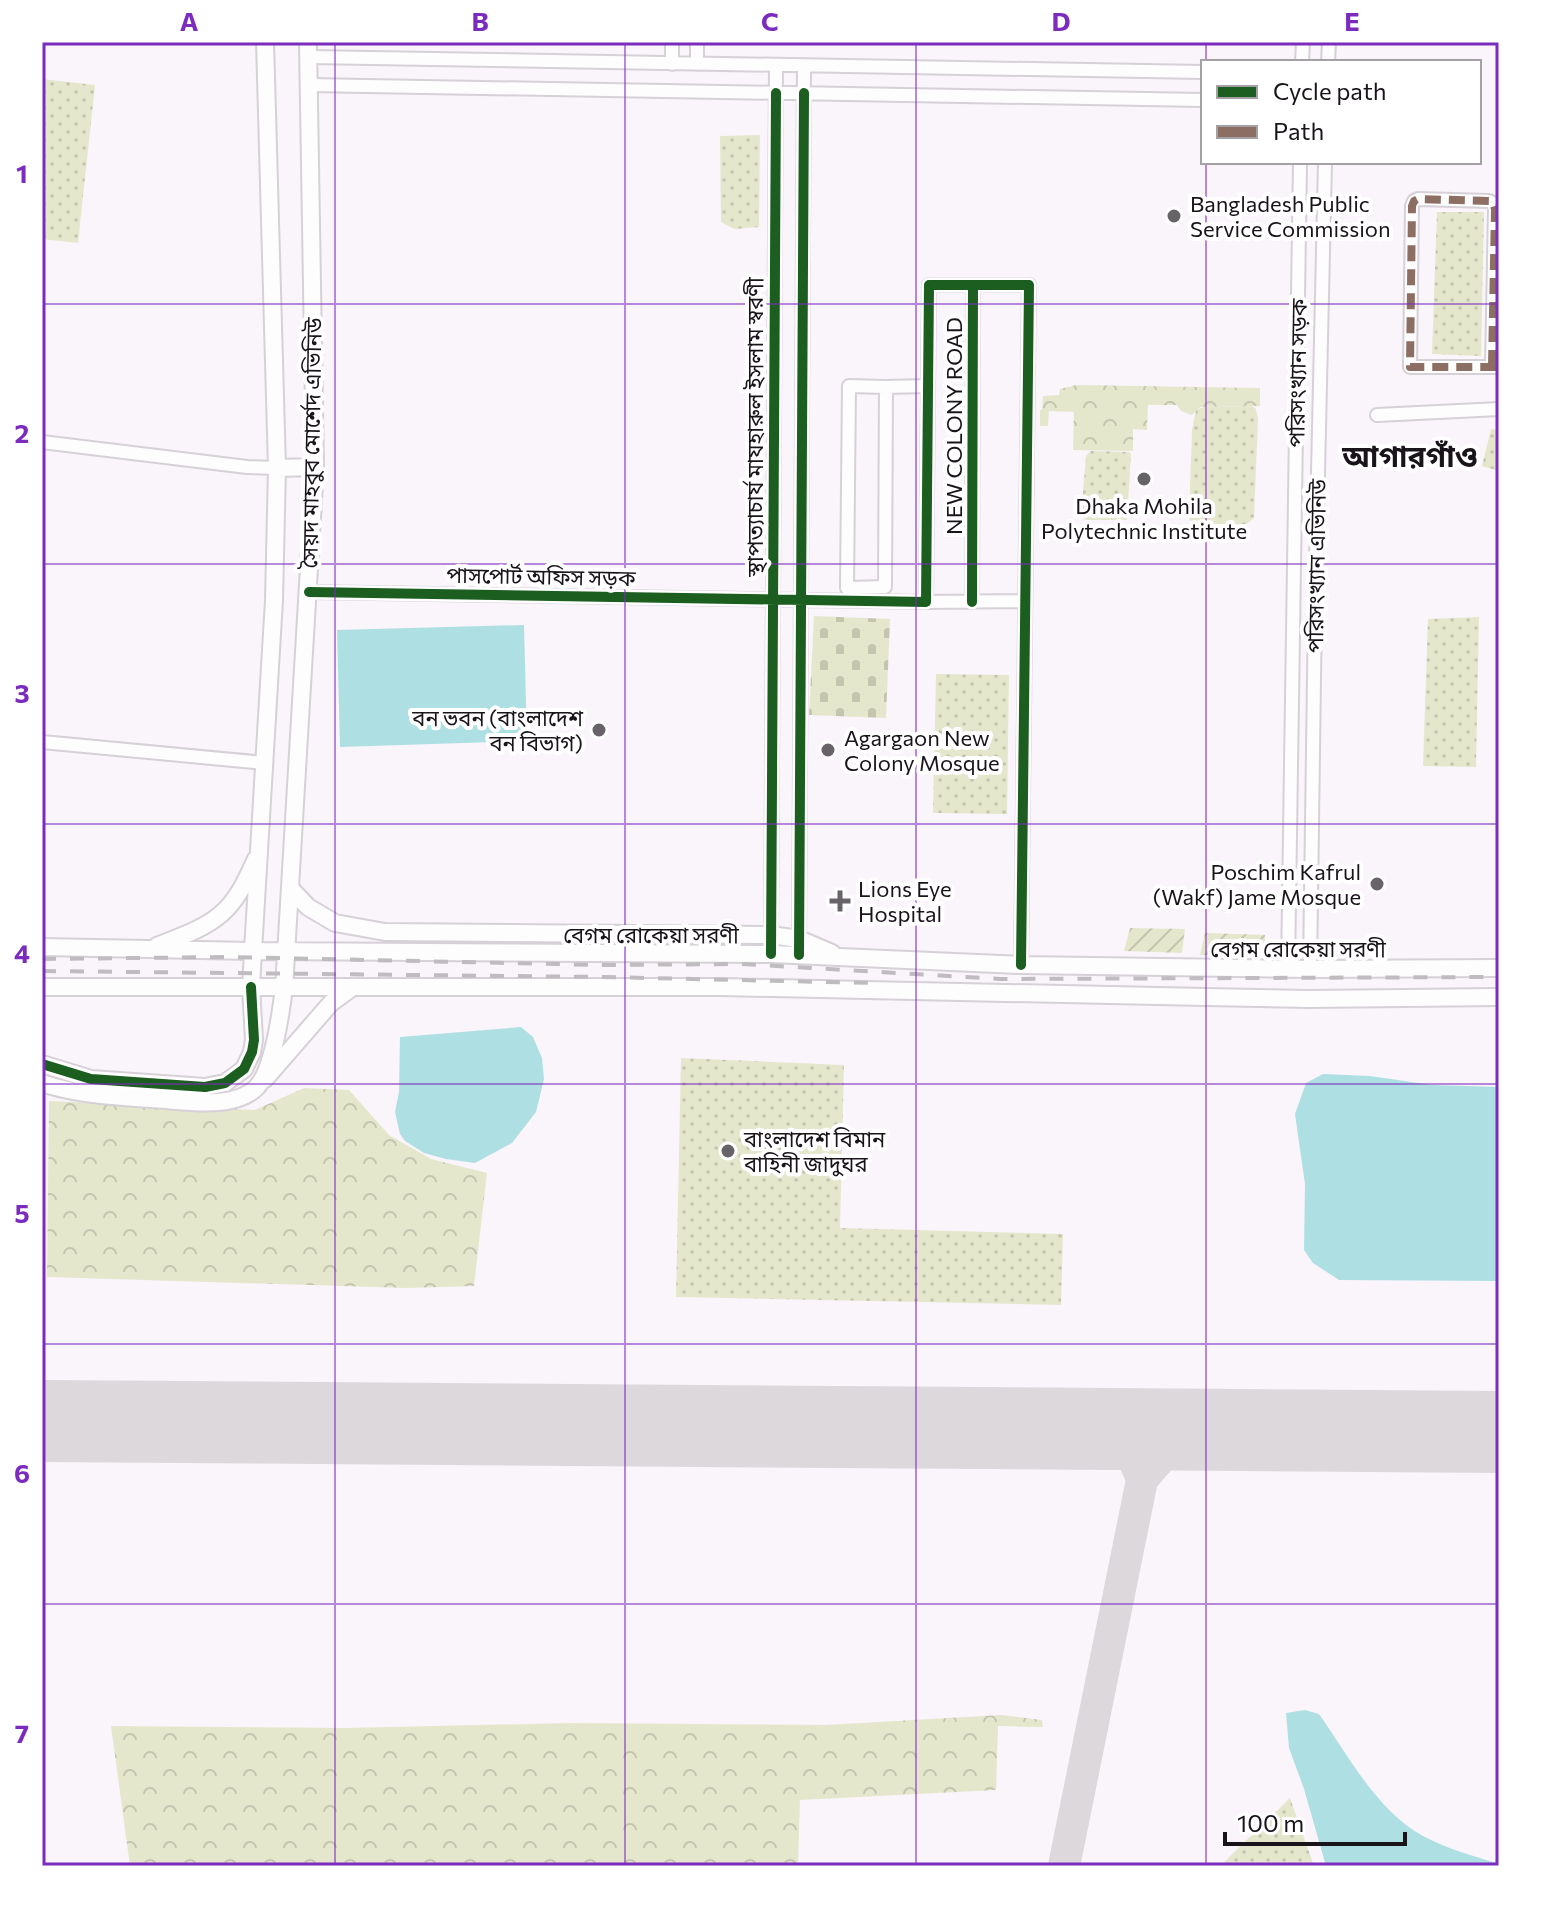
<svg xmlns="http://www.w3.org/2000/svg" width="1541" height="1908" font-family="Commissioner,'Noto Sans Bengali',sans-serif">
<defs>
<pattern id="grass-dots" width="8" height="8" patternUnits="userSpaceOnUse" patternTransform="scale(2)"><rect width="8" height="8" fill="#e5e7cd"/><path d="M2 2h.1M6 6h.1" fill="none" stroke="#c4c5af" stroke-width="1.8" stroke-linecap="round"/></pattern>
<pattern id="forest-crowns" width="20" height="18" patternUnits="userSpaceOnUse" patternTransform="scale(2)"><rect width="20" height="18" fill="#e5e7cd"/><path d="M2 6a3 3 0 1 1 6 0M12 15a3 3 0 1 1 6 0" fill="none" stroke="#c4c5af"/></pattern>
<pattern id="cemetery-stones" width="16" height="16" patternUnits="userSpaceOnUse" patternTransform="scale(2)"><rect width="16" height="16" fill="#e5e7cd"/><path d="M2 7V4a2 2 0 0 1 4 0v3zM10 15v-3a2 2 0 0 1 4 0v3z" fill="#c4c5af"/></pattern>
<pattern id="garden-furrows" width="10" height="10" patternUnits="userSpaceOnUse" patternTransform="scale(2)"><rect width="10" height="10" fill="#e5e7cd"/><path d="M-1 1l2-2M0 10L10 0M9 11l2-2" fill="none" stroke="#c4c5af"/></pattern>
</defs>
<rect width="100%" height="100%" fill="#faf4fb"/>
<path fill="url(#grass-dots)" d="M42 79 95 85 78 243 42 239Z
M760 135 759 227 734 229 721 222 720 136Z
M1437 212H1484L1481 356 1432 354Z
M1252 406 1256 409 1258 419 1254 518 1248 523 1241 525 1194 523 1190 521 1189 517 1192 430 1196 410 1204 407Z
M1491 429 1499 430V471L1482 466Z
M1091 451 1129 452 1131 454 1127 520H1086L1081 517 1086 456Z
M1479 617 1476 767 1423 766 1428 619Z
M936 674 1009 675 1007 814 933 813Z
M681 1058 844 1065 840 1228 1063 1234 1061 1305 676 1297Z
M1290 1798 1314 1866H1220Z"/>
<path fill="url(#forest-crowns)" d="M1076 385 1260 388V406L1200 407 1192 415 1181 411 1177 405H1148L1147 430 1133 429V451L1073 450 1074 412 1049 411 1048 426H1040V410L1042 409 1043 396 1059 395 1060 389Z
M304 1088 349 1090 389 1135 431 1159 487 1173 474 1286 407 1288 47 1277 49 1101 255 1110Z
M1001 1715 1042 1720 1043 1727 998 1726 996 1790 800 1800 798 1866H130L111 1726 345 1728 570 1723 825 1725Z"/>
<path fill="url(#cemetery-stones)" d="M814 616 890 619 886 718 809 715Z"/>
<path fill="url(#garden-furrows)" d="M1130 928 1185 929 1182 953 1124 951Z
M1205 933 1265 935 1264 956 1200 955Z"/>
<path fill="#aee0e3" d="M524 625 527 741 340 747 337 630Z
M521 1027 533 1037 542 1058 544 1079 536 1112 512 1143 475 1163 446 1159 424 1153 405 1141 400 1134 395 1112 399 1092 400 1037Z
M1323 1074 1370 1076 1432 1085 1499 1087V1281L1339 1280 1313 1263 1304 1250 1305 1184 1295 1114 1306 1083Z
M1305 1710 1319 1714C1348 1755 1377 1811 1423 1836 1447 1849 1474 1856 1499 1864V1866H1326L1304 1789 1289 1748 1286 1713Z"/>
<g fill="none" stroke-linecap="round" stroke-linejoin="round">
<path stroke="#dcd8dc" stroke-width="32" d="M1142 1480C1158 1459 1176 1440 1201 1429
M1064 1866 1142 1480C1135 1458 1122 1439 1100 1429"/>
<path stroke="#dcd8dc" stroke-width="82" d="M42 1421 1499 1432"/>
<defs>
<path id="minor" d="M309 57 1203 72
M1302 62 1303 42
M1328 62 1329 42
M672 64V42
M697 64V42
M308 85 1203 100
M1492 366 1495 209 1493 203 1489 201 1418 199 1414 201 1412 206 1410 367H1499
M886 387 849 386 847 588 885 587 886 387 927 386
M1377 415 1499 409
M42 442 247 467 277 468
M309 592 926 602 929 285H973L972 602 973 285H1029L1021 965
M926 602 1024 601
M42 742 265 763
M771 943 776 65
M799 944 804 66
M1288 968 1300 162
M1310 969 1315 606 1325 162"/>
<path id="major" d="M277 468 315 467
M290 888 308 907 335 923 385 932 771 935 799 939 832 953
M157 946C179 937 204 929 221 914 238 900 247 878 256 859
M42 947 253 951 771 954 1021 965 1310 969 1499 968
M42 987H720L1205 997 1309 999 1499 997
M42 1064 91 1079 205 1087 225 1083 244 1069 252 1052 254 1040 251 987 253 951 274 600 277 468 265 42
M265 1079 331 1003 353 987
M42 1083C77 1095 113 1096 150 1099 173 1100 195 1104 218 1102 231 1101 247 1097 257 1087 273 1069 281 1012 284 988L315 467 308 42"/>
</defs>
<use href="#minor" stroke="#d6d0d7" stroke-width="16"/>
<use href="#major" stroke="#d6d0d7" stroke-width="20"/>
<use href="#minor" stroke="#fefdfe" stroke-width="12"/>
<use href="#major" stroke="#fefdfe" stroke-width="16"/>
<path stroke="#bebcbe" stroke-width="4" stroke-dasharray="14 14" stroke-linecap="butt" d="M42 959 228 957 603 965 743 964 1000 979 1499 977
M42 971 603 977 874 983"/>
<path stroke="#8d6e63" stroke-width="8" stroke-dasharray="16 8" stroke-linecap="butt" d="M1492 366 1495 209 1493 203 1489 201 1418 199 1414 201 1412 206 1410 367H1499"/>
<defs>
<path id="cycleway" d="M309 592 926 602 929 285H973L972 602 973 285H1029L1021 965
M771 954 776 93
M799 955 804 93
M42 1064 91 1079 205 1087 225 1083 244 1069 252 1052 254 1040 251 987"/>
</defs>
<use href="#cycleway" stroke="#fff" stroke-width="15"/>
<use href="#cycleway" stroke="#1b5e20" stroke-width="10"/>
</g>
<path fill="none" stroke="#7b2cbf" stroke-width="2" stroke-opacity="0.55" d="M335 42V1866M625 42V1866M916 42V1866M1206 42V62M1206 162V1866M42 304H1499M42 564H1499M42 824H1499M42 1084H1499M42 1344H1499M42 1604H1499"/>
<g fill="#686269" stroke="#fff" stroke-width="3">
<circle cx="1174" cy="216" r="8"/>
<circle cx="1144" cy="479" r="8"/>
<circle cx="599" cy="730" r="8"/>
<circle cx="828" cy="750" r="8"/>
<circle cx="1377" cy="884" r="8"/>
<path d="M836 889h8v8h8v8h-8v8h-8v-8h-8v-8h8z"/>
<circle cx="728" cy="1151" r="8"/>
</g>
<g text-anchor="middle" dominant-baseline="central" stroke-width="8" stroke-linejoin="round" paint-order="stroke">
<g font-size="22" fill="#19131a" stroke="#fff" text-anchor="start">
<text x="1190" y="203">Bangladesh Public<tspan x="1190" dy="25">Service Commission</tspan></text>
<text x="1144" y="505" text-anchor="middle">Dhaka Mohila<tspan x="1144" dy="25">Polytechnic Institute</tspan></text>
<text x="583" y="717" text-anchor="end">বন ভবন (বাংলাদেশ<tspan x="583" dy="25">বন বিভাগ)</tspan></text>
<text x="844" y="737">Agargaon New<tspan x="844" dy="25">Colony Mosque</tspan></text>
<text x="1361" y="871" text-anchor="end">Poschim Kafrul<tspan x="1361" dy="25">(Wakf) Jame Mosque</tspan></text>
<text x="858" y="888">Lions Eye<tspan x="858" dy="25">Hospital</tspan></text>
<text x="744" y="1138">বাংলাদেশ বিমান<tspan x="744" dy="25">বাহিনী জাদুঘর</tspan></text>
</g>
<g font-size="22" fill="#19131a" stroke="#fff">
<text transform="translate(1297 373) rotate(-89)">পরিসংখ্যান সড়ক</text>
<text transform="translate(953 426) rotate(-90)">NEW COLONY ROAD</text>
<text transform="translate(754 427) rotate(-90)">স্থাপত্যাচার্য মাযহারুল ইসলাম স্বরণী</text>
<text transform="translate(311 443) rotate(-89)">সৈয়দ মাহবুব মোর্শেদ এভিনিউ</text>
<text transform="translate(1316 566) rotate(-89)">পরিসংখ্যান এভিনিউ</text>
<text transform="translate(541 576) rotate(1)">পাসপোর্ট অফিস সড়ক</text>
<text x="651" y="934">বেগম রোকেয়া সরণী</text>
<text x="1298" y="948">বেগম রোকেয়া সরণী</text>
</g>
<g font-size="30" font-weight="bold" fill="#19131a" stroke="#fff">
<text x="1410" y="454">আগারগাঁও</text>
</g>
</g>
<rect width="1541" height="1908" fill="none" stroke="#ffffff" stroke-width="88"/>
<rect x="1201" y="60" width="280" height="104" fill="#ffffff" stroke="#a3a1a3" stroke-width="2"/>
<rect x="1217" y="86" width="40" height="12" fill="#1b5e20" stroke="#a3a1a3" stroke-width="2"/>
<text x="1273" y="100" font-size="24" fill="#19131a">Cycle path</text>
<rect x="1217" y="126" width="40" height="12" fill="#8d6e63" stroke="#a3a1a3" stroke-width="2"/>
<text x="1273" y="140" font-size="24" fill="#19131a">Path</text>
<path d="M1225 1832v12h180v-12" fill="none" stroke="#19131a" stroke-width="4"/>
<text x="1237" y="1832" font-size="24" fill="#19131a" stroke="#ffffff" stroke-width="6" paint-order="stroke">100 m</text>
<rect x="44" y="44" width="1453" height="1820" fill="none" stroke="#7b2cbf" stroke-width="3"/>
<g font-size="26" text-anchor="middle" font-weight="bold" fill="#7b2cbf">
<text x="189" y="31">A</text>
<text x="480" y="31">B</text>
<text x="770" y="31">C</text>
<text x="1061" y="31">D</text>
<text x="1352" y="31">E</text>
<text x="22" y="183">1</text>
<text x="22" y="443">2</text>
<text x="22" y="703">3</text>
<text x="22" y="963">4</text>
<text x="22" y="1223">5</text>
<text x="22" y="1483">6</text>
<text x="22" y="1743">7</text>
</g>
</svg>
